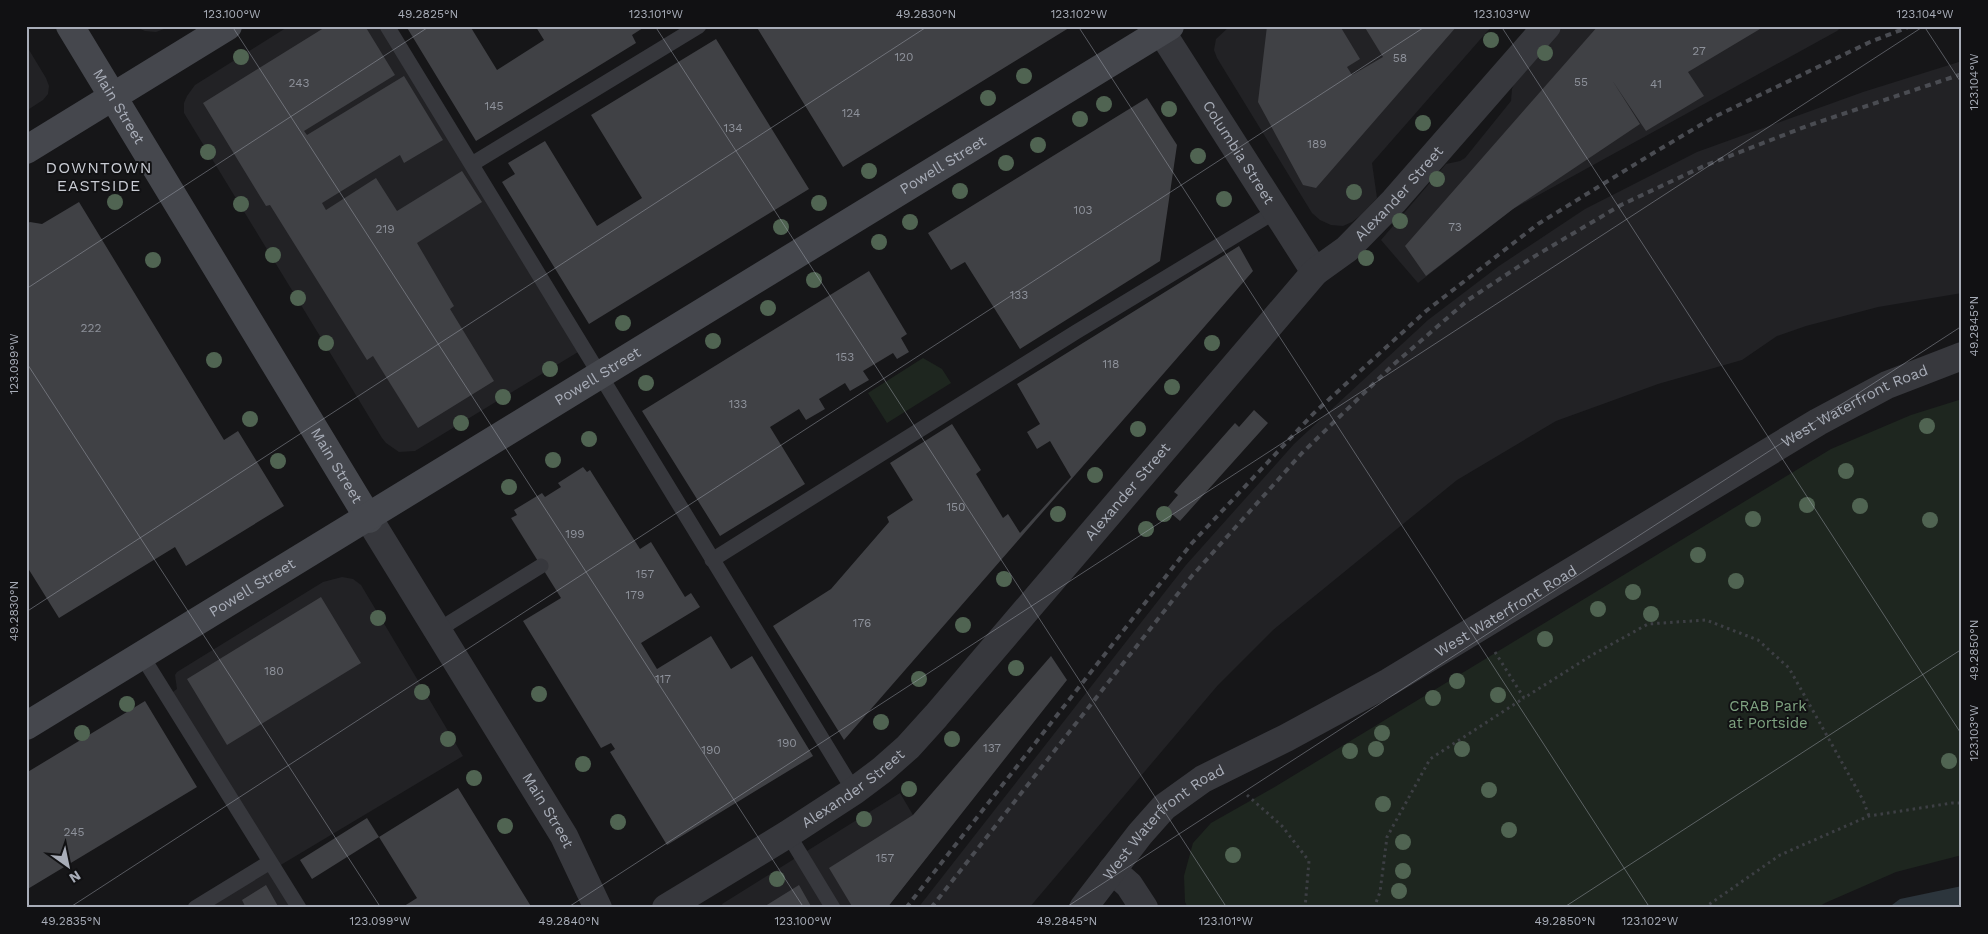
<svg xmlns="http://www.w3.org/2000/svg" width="1988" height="934" font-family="'Work Sans',sans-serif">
<rect width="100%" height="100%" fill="#161618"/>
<path fill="#222225" d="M134 26H172L156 32 145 31Z
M289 26H387L583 349 415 451 399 452 386 443 382 438 184 113V103L187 96 195 85Z
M1230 26H1492L1372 163 1377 198 1361 215 1352 222 1343 226 1331 225 1320 220 1312 213 1217 58 1214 50 1216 39Z
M1564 26H1842L1837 31 1513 209 1418 283 1381 240 1446 164 1460 161 1465 158 1511 101 1512 89 1514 84Z
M26 45 46 78 49 86 48 94 43 100 26 111Z
M1962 61V293L1878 307 1806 326 1777 336 1742 360 1658 384 1556 421 1457 480 1273 630 1218 685 1029 908H918L1186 565 1294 444 1428 320 1499 266 1585 209 1697 152 1863 92Z
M342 577 353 579 361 585 463 756 274 869 299 908H195L269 862 167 696 177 689 175 675 177 672 323 582Z
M900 793 933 849 887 908H724L722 904Z"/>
<path fill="#1e261f" d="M923 358 942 369 951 383 887 423 868 393Z
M1962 399V855L1896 872 1825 903 1817 908H1188L1185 902 1184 876 1193 843 1211 823 1273 788 1831 449 1911 415Z"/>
<path fill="#2c353c" d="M1962 886V908H1888L1900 899Z"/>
<path fill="#404145" d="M327 26H365L395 75 304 131 307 135 404 76 443 140 404 163 400 155 322 203 326 210 376 178 397 211 462 171 482 202 417 243 454 306 450 309 494 381 418 428 373 356 367 360 270 205 266 206 203 103Z
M406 26H470L497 70 544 40 536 27 537 26H646L632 35 636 43 476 141Z
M756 26H1072L843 167Z
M1267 26H1340L1360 59 1347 67 1352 75 1383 57 1364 26H1457L1316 188 1303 185 1258 102Z
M1598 26H1765L1688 72 1704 96 1646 131 1612 80 1640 124 1513 209 1426 276 1405 246Z
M716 39 809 189 589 324 502 182 515 174 508 163 545 141 597 226 642 198 591 115Z
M1147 98 1177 145 1160 261 1020 349 965 262 951 270 928 233Z
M79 202 224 440 238 431 284 506 186 566 175 547 59 618 26 565V224L30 222 42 224Z
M1239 246 1253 271 844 740 773 626 831 589 889 522 887 517 913 500 890 463 952 424 981 470 976 474 1003 518 1008 514 1020 533 1071 477 1050 441 1037 449 1027 432 1040 424 1017 384Z
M869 271 907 334 901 338 909 352 897 359 893 353 863 371 869 380 850 391 845 383 819 399 825 409 806 420 799 409 770 427 805 484 720 536 642 411Z
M1254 410 1268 423 1180 521 1166 509 1178 495 1174 492 1235 423 1239 427Z
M583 467 587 472 590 470 640 549 651 542 685 597 691 593 700 607 641 643 657 669 711 636 731 669 752 656 813 756 667 845 610 752 615 749 611 743 601 748 523 621 561 598 511 518 517 515 514 510 542 493 545 497 561 487 558 483Z
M321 597 361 663 227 745 187 679Z
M1051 656 1067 680 887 908H853L829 868 913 815Z
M145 701 197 787 26 890V773Z
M458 788 532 908H401L417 898 379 837Z
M367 818 379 837 312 879 300 860Z
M266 885 279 908H246L242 900Z
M799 885 812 908H762Z"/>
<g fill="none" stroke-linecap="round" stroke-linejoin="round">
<path stroke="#3d3f44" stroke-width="3" stroke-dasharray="2.5 4" stroke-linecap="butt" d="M1495 652 1524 698 1592 655 1648 624 1706 620 1758 640 1789 668 1863 800 1869 816
M1247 795 1282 826 1309 861 1305 908
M1374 908 1380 892 1387 837 1430 759 1524 698
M1704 908 1780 855 1869 816 1952 803H1962"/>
<path stroke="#37383d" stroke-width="15" d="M387 26 854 791
M472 164 699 26
M712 560 1076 332 1276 211
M438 630 541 566
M142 656 299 908
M788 834 833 908
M195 908 270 862"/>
<g stroke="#37383d" stroke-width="28">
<path id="s1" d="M1161 31 1315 272"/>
<path id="s2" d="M369 519 564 836 598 908"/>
<path d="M1112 870 1129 885 1144 908"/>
<path id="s3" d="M666 908 788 834 854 791 882 770 908 747 936 716 1315 272 1347 249 1394 201 1547 26"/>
<path id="s4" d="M1083 908 1140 834 1164 807 1203 779 1286 738 1389 682 1818 422 1887 385 1962 356"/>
</g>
<g stroke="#45474d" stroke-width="28">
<path id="s5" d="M70 26 369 519"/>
<path d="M26 150 228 26"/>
<path id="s6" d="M26 726 1170 26"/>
</g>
<path stroke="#4a4c52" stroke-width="4" stroke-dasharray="6 5" stroke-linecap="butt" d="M906 908 1192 543 1314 413 1426 311 1538 224 1655 152 1714 117 1870 42 1911 26
M931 908 1191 577 1302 453 1393 365 1468 300 1530 259 1621 205 1704 166 1807 126 1962 74"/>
</g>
<g fill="#506452">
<circle cx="1491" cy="40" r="8"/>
<circle cx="1545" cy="53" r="8"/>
<circle cx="241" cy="57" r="8"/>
<circle cx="1024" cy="76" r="8"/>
<circle cx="988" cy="98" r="8"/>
<circle cx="1104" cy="104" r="8"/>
<circle cx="1169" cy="109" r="8"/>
<circle cx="1080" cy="119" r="8"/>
<circle cx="1423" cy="123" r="8"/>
<circle cx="1038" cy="145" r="8"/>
<circle cx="208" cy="152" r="8"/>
<circle cx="1198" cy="156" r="8"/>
<circle cx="1006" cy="163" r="8"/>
<circle cx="869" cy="171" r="8"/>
<circle cx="1437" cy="179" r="8"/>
<circle cx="960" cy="191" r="8"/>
<circle cx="1354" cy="192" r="8"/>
<circle cx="1224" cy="199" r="8"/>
<circle cx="115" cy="202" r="8"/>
<circle cx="819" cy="203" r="8"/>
<circle cx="241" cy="204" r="8"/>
<circle cx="1400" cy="221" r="8"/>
<circle cx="910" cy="222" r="8"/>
<circle cx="781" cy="227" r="8"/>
<circle cx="879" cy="242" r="8"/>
<circle cx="273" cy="255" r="8"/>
<circle cx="1366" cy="258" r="8"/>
<circle cx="153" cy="260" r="8"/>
<circle cx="814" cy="280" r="8"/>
<circle cx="298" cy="298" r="8"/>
<circle cx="768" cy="308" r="8"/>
<circle cx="623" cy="323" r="8"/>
<circle cx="713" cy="341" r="8"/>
<circle cx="326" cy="343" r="8"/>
<circle cx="1212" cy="343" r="8"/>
<circle cx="214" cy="360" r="8"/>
<circle cx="550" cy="369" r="8"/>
<circle cx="646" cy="383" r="8"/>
<circle cx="1172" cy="387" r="8"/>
<circle cx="503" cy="397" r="8"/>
<circle cx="250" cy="419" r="8"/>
<circle cx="461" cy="423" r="8"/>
<circle cx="1927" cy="426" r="8"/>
<circle cx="1138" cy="429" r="8"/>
<circle cx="589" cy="439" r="8"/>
<circle cx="553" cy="460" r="8"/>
<circle cx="278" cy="461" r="8"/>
<circle cx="1846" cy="471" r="8"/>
<circle cx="1095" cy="475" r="8"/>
<circle cx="509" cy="487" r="8"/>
<circle cx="1807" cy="505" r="8"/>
<circle cx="1860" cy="506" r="8"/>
<circle cx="1058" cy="514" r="8"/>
<circle cx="1164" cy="514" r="8"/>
<circle cx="1753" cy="519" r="8"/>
<circle cx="1930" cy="520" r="8"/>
<circle cx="1146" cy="529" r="8"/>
<circle cx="1698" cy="555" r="8"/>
<circle cx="1004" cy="579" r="8"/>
<circle cx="1736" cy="581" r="8"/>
<circle cx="1633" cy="592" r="8"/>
<circle cx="1598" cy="609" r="8"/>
<circle cx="1651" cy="614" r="8"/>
<circle cx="378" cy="618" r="8"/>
<circle cx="963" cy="625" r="8"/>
<circle cx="1545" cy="639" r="8"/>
<circle cx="1016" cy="668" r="8"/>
<circle cx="919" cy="679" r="8"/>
<circle cx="1457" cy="681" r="8"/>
<circle cx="422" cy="692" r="8"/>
<circle cx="539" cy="694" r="8"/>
<circle cx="1498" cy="695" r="8"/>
<circle cx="1433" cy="698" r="8"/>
<circle cx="127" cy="704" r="8"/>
<circle cx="881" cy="722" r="8"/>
<circle cx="82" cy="733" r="8"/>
<circle cx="1382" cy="733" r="8"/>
<circle cx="448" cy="739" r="8"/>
<circle cx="952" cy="739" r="8"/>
<circle cx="1376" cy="749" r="8"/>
<circle cx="1462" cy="749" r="8"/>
<circle cx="1350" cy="751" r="8"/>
<circle cx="1949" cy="761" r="8"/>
<circle cx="583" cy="764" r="8"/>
<circle cx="474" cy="778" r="8"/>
<circle cx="909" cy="789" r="8"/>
<circle cx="1489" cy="790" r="8"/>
<circle cx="1383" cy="804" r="8"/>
<circle cx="864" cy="819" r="8"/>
<circle cx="618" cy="822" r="8"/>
<circle cx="505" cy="826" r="8"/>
<circle cx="1509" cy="830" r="8"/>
<circle cx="1403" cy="842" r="8"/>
<circle cx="1233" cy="855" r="8"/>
<circle cx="1403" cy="871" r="8"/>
<circle cx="777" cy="879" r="8"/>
<circle cx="1399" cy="891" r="8"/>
</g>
<path fill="none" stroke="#a8adb8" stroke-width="1" stroke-opacity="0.45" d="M232 26 804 908M655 26 1227 908M1078 26 1650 908M1501 26 1962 735M1924 26 1962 84M26 289 430 26M26 362 381 908M26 612 928 26M69 908 1426 26M567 908 1924 26M1065 908 1962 326M1563 908 1962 649"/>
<g text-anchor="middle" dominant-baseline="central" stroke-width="4" stroke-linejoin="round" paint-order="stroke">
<g font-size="12" fill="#8e929b">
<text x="1699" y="51">27</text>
<text x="904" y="57">120</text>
<text x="1400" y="58">58</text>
<text x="1581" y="82">55</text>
<text x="299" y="83">243</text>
<text x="1656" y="84">41</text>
<text x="494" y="106">145</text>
<text x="851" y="113">124</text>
<text x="733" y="128">134</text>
<text x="1317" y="144">189</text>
<text x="1083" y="210">103</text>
<text x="1455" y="227">73</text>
<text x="385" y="229">219</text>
<text x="1019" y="295">133</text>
<text x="91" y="328">222</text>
<text x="845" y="357">153</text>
<text x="1111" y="364">118</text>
<text x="738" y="404">133</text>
<text x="956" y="507">150</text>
<text x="575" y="534">199</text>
<text x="645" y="574">157</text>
<text x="635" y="595">179</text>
<text x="862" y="623">176</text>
<text x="274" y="671">180</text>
<text x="663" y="679">117</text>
<text x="787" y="743">190</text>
<text x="992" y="748">137</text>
<text x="711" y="750">190</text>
<text x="74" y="832">245</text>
<text x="885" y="858">157</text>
</g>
<g font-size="15" fill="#a8adb8" stroke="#111113">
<text stroke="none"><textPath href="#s5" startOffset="94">Main Street</textPath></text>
<text stroke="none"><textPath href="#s1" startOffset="144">Columbia Street</textPath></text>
<text stroke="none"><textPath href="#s6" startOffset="1075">Powell Street</textPath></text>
<text stroke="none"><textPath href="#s3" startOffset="1032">Alexander Street</textPath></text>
<text stroke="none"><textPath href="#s6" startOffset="670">Powell Street</textPath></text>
<text stroke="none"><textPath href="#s4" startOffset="929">West Waterfront Road</textPath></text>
<text stroke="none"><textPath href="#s5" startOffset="514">Main Street</textPath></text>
<text stroke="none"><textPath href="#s3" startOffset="628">Alexander Street</textPath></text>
<text stroke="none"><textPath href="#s6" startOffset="265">Powell Street</textPath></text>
<text stroke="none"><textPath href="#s4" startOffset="524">West Waterfront Road</textPath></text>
<text stroke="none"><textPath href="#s3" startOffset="222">Alexander Street</textPath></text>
<text stroke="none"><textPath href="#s2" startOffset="342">Main Street</textPath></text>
<text stroke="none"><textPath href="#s4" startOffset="119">West Waterfront Road</textPath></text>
</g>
<g font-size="15" fill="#7fa381" stroke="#111113">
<text x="1768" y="706">CRAB Park<tspan x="1768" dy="17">at Portside</tspan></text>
</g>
<g font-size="16" letter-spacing="1" fill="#c9ccd4" stroke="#111113">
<text x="99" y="167">DOWNTOWN<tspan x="99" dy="18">EASTSIDE</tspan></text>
</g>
</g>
<rect width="1988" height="934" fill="none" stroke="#111113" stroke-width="55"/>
<g transform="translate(68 866) rotate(147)" stroke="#111113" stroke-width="4" paint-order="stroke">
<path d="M0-4L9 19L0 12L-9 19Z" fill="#a8adb8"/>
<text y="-8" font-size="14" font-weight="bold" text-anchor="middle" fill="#a8adb8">N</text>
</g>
<rect x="28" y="28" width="1932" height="878" fill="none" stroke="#a8adb8" stroke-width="2"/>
<g font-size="12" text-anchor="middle" fill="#a8adb8">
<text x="232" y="18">123.100°W</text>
<text x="428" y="18">49.2825°N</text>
<text x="656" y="18">123.101°W</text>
<text x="926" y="18">49.2830°N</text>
<text x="1079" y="18">123.102°W</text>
<text x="1502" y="18">123.103°W</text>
<text x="1925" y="18">123.104°W</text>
<text transform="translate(1974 82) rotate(-90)" y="4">123.104°W</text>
<text transform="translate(1974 326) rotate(-90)" y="4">49.2845°N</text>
<text transform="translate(14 364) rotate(-90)" y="4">123.099°W</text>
<text transform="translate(14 611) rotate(-90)" y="4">49.2830°N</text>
<text transform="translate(1974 650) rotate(-90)" y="4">49.2850°N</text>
<text transform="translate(1974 733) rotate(-90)" y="4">123.103°W</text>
<text x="71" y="925">49.2835°N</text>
<text x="380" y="925">123.099°W</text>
<text x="569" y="925">49.2840°N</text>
<text x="803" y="925">123.100°W</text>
<text x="1067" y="925">49.2845°N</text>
<text x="1226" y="925">123.101°W</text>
<text x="1565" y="925">49.2850°N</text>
<text x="1650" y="925">123.102°W</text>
</g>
</svg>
